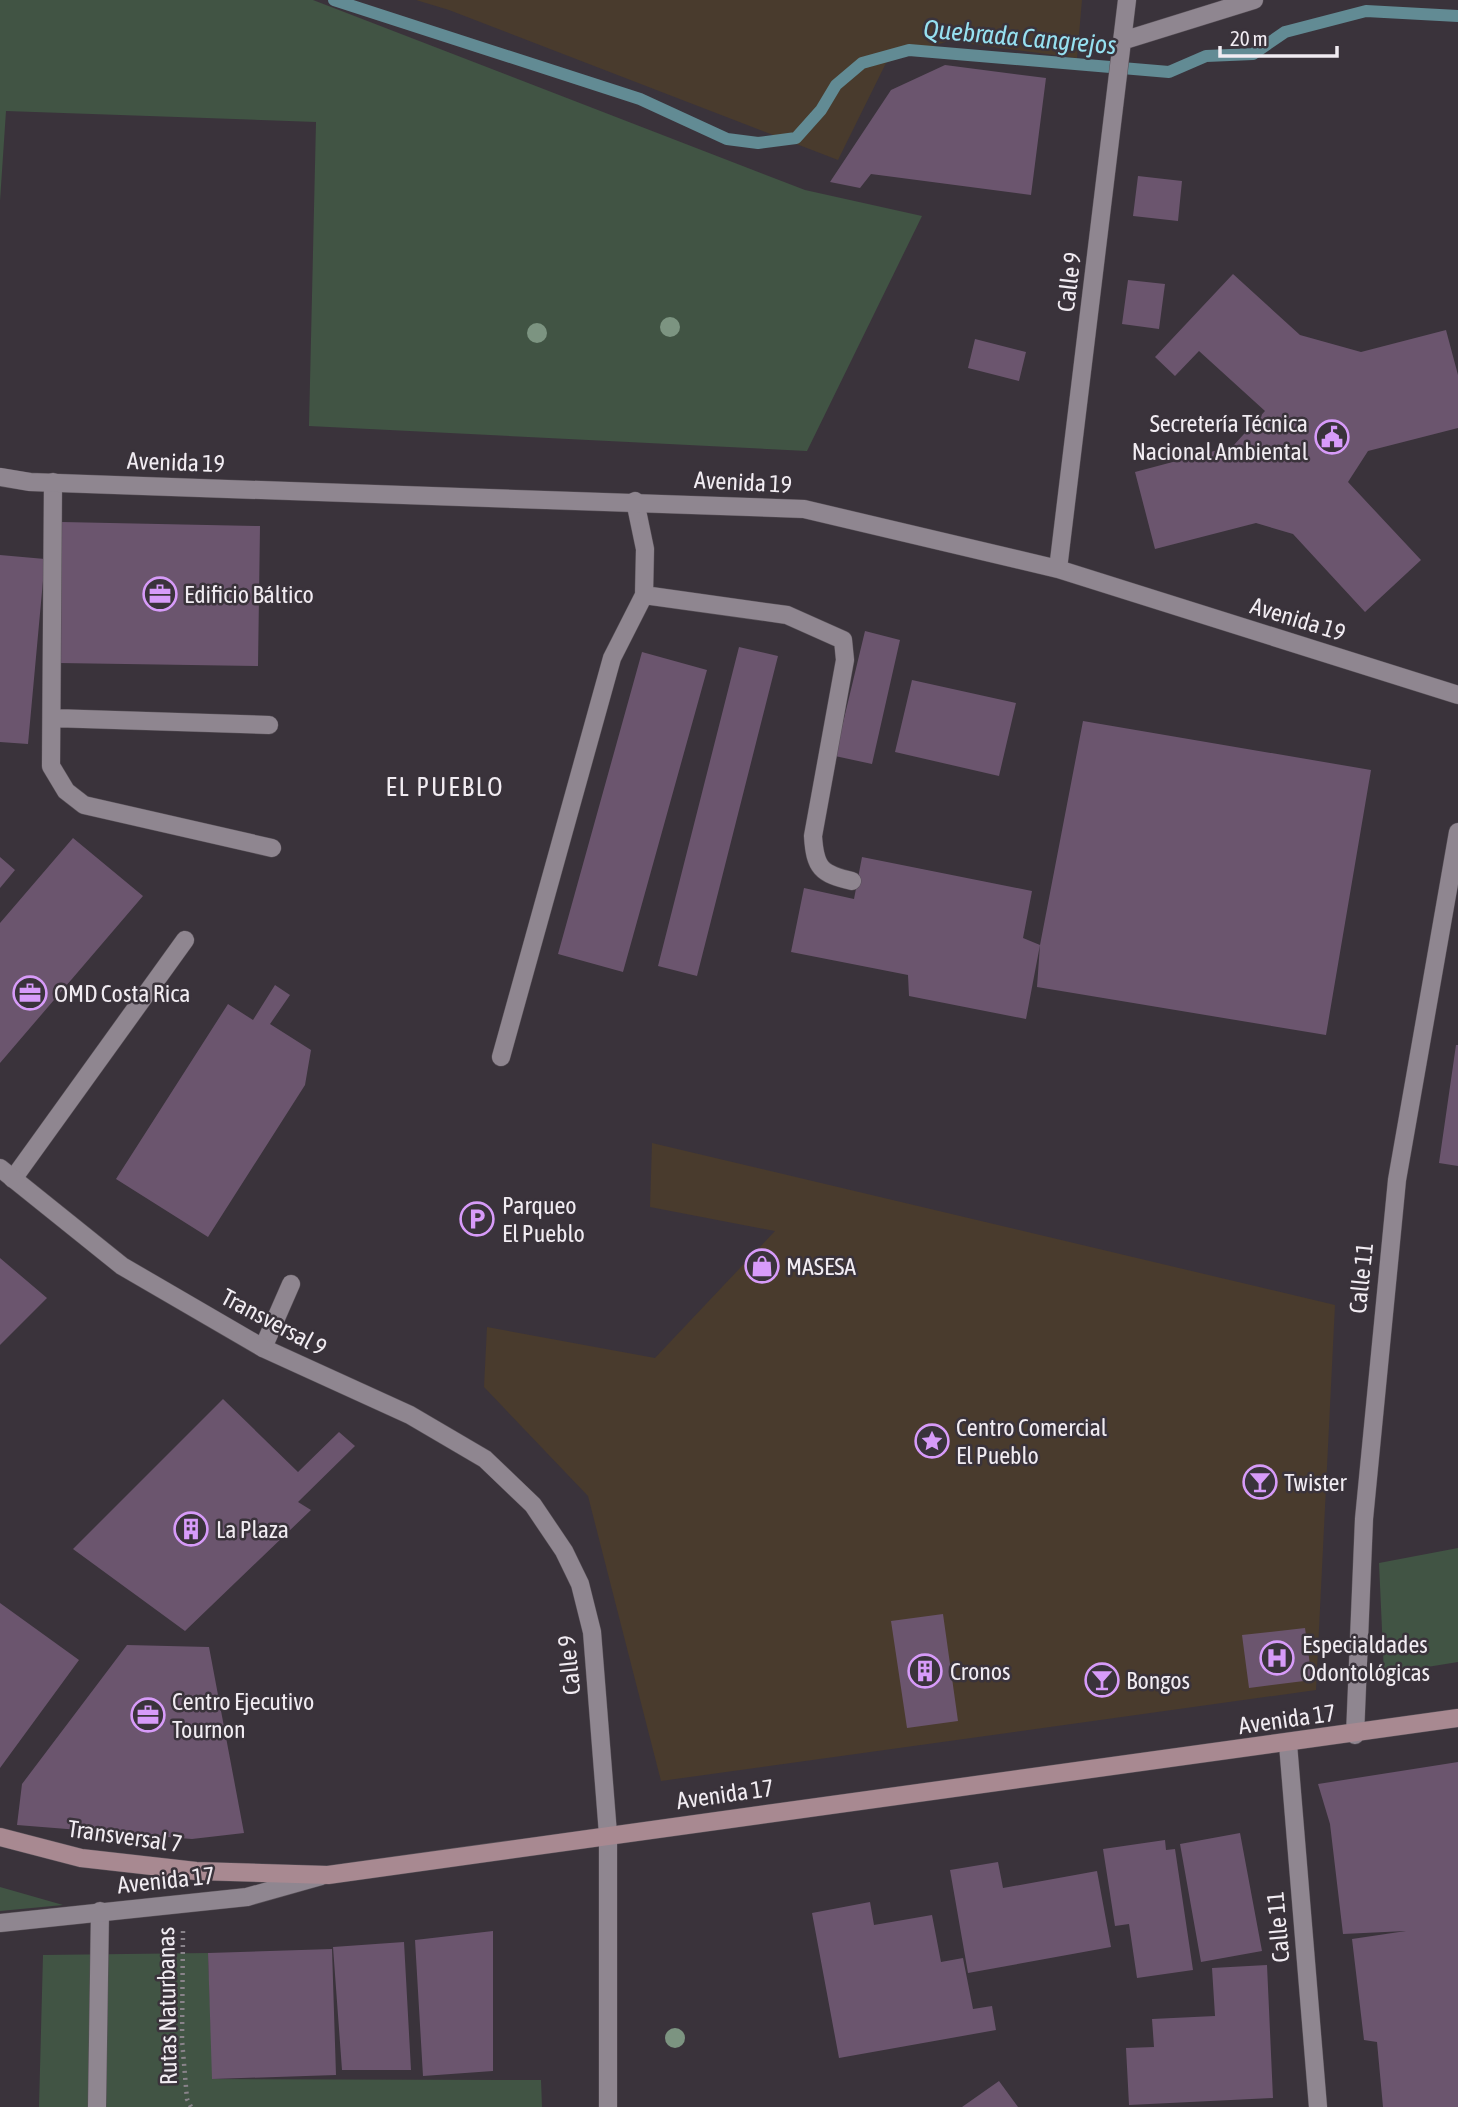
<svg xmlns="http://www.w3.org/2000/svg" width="1458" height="2107" font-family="'Asap Condensed',sans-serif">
<rect width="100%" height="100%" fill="#3a333b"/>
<path fill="#493b2d" d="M416 0H1082L1077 58 948 41 886 63 838 160 449 10Z
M652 1143 1335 1305 1316 1690 661 1781 588 1496 484 1387 487 1327 655 1358 775 1231 650 1207Z"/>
<path fill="#415444" d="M0 0H313L805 190 922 216 807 451 309 426 316 122 6 111 0 201Z
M1458 1548V1662L1384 1674 1379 1563Z
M0 1887 63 1905 0 1911Z
M208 1953 213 2079 541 2080 542 2107H39L43 1955Z"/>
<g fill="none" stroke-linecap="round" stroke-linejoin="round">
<path stroke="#628b94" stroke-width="12" d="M334 0 640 99 727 139 758 143 796 138 821 110 836 85 862 63 909 50 1169 72 1206 56 1253 54 1285 32 1366 11 1458 16"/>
</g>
<path fill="#6b556e" d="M945 65 1046 78 1031 195 871 174 860 188 830 182 891 90Z
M1138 176 1182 181 1178 221 1133 216Z
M1233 274 1300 335 1361 352 1446 330 1458 375V428L1368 451 1348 482 1421 560 1365 612 1293 534 1256 523 1155 549 1135 472 1233 446 1265 411 1199 351 1175 376 1155 357Z
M1128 280 1165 284 1159 329 1122 324Z
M975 339 1026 352 1019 381 968 368Z
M62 522 260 526 258 666 59 663Z
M0 555 45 559 28 744 0 742Z
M865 631 900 640 872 764 835 756Z
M739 647 778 656 697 976 658 966Z
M642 652 707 670 623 972 558 954Z
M912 680 1016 703 999 776 895 752Z
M1083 721 1371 770 1326 1035 1037 987 1040 945Z
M73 838 143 896 0 1063V923Z
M0 857 15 870 0 888Z
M862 857 1032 891 1023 938 1040 945 1026 1019 909 996 908 975 791 952 804 888 854 899Z
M275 985 290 995 270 1024 311 1050 305 1085 208 1237 116 1179 228 1004 253 1020Z
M1456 1045H1458V1166L1439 1163Z
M0 1258 47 1298 0 1345Z
M223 1399 298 1472 339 1432 355 1446 298 1502 311 1510 185 1631 73 1549Z
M0 1603 79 1660 0 1768Z
M943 1614 958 1721 907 1728 891 1621Z
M1305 1628 1312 1680 1249 1688 1242 1635Z
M127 1645 209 1647 244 1833 192 1839 17 1825 22 1784Z
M1458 1762V2107H1383L1377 2042 1364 2040 1352 1939 1406 1931 1343 1934 1330 1824 1318 1784Z
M1240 1833 1262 1951 1201 1962 1180 1844Z
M1165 1840 1166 1850 1175 1849 1193 1970 1137 1978 1129 1924 1115 1926 1103 1849Z
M998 1862 1003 1888 1097 1871 1111 1947 968 1973 950 1870Z
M870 1902 874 1925 932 1915 941 1962 963 1958 973 2009 992 2006 996 2030 839 2058 812 1913Z
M493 1931V2071L423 2076 415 1940Z
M404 1942 411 2070H342L333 1947Z
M332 1949 336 2075 212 2079 208 1953Z
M1267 1965 1273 2098 1129 2105 1126 2048 1154 2047 1152 2019 1215 2016 1212 1968Z
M999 2081 1018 2107H962Z"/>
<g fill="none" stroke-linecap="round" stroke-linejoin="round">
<defs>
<path id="lane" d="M53 482 51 766 66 791 84 805 272 848
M644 595 787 615 843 640 845 660 813 836C815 868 821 874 852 881
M52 718 269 725
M501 1057 612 658 644 595 645 549 635 501
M13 1179 185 940
M263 1348 291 1284
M97 2107 100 1911
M608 2107V1834"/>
<path id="street" d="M1122 41 1254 0
M0 477 30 482 804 509 1058 569 1458 695
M1058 569 1127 0
M0 1168 122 1266 263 1348 410 1415 485 1459 533 1505 564 1551 580 1584 592 1632 608 1834
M1355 1735 1364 1519 1397 1180 1458 832
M1288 1744 1318 2107
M0 1923 247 1897 321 1876"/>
<path id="secondary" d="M0 1837 81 1858 196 1871 328 1875 1458 1718"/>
</defs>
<use href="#lane" stroke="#585158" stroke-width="19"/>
<use href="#street" stroke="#585158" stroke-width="19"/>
<use href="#secondary" stroke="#585158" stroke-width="19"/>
<path stroke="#89838a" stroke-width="4.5" stroke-dasharray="2 5" stroke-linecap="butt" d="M183 1931 182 2040 187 2099 191 2107"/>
<use href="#lane" stroke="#8f8690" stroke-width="18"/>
<use href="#street" stroke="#8f8690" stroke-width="18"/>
<use href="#secondary" stroke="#a88991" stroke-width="18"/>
</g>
<g fill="#7c9481">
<circle cx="670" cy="327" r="10"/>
<circle cx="537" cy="333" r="10"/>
<circle cx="675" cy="2038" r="10"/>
</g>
<defs>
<symbol id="civic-ring" viewBox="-11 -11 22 22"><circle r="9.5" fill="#3a333b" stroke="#d79bf9" stroke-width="1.5"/><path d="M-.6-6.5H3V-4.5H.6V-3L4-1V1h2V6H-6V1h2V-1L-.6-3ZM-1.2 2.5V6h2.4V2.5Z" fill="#d79bf9"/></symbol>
<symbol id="office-ring" viewBox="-11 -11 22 22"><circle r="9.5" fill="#3a333b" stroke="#d79bf9" stroke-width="1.5"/><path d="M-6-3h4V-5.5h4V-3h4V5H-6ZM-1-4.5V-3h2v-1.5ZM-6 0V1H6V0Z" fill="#d79bf9"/></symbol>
<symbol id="parking-ring" viewBox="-11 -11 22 22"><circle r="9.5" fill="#3a333b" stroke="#d79bf9" stroke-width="1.5"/><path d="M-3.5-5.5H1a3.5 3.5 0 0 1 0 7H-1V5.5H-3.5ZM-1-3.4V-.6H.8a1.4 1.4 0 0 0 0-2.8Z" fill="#d79bf9"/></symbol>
<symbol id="shop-ring" viewBox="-11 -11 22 22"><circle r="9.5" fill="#3a333b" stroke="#d79bf9" stroke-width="1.5"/><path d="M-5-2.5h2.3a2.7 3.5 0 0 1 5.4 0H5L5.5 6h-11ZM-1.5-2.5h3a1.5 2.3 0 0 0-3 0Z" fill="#d79bf9"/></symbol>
<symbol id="sight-ring" viewBox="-11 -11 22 22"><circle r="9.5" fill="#3a333b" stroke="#d79bf9" stroke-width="1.5"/><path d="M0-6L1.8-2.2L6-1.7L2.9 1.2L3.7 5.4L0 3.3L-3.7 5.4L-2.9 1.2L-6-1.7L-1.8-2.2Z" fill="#d79bf9"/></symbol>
<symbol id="bar-ring" viewBox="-11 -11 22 22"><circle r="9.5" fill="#3a333b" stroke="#d79bf9" stroke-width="1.5"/><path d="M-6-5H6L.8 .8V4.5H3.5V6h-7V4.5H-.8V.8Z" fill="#d79bf9"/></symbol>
<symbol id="building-ring" viewBox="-11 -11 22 22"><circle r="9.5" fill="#3a333b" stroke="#d79bf9" stroke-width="1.5"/><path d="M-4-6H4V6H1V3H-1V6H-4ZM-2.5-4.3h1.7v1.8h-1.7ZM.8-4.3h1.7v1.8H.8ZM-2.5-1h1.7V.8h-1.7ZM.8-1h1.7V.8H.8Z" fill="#d79bf9"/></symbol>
<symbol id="hospital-ring" viewBox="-11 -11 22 22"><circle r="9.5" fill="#3a333b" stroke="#d79bf9" stroke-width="1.5"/><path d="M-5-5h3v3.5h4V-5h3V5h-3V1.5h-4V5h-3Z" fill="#d79bf9"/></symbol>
</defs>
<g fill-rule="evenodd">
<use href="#civic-ring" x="1313" y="418" width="38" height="38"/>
<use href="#office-ring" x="141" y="575" width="38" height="38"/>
<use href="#office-ring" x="11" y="974" width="38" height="38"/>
<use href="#parking-ring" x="458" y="1200" width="38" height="38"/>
<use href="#shop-ring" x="743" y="1247" width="38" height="38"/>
<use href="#sight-ring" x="913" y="1422" width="38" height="38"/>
<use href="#bar-ring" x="1241" y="1463" width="38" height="38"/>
<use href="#building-ring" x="172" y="1510" width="38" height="38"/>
<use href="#hospital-ring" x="1258" y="1639" width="38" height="38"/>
<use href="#building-ring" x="906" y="1652" width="38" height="38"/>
<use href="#bar-ring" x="1083" y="1661" width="38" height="38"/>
<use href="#office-ring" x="129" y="1696" width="38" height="38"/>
</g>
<g text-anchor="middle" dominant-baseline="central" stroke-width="5" stroke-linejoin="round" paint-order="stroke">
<g font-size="24" fill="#f1ecf2" stroke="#3a333b">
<text transform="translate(1069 282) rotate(-83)">Calle 9</text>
<text transform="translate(176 462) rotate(2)">Avenida 19</text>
<text transform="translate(743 482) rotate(3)">Avenida 19</text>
<text transform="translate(1298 619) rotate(17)">Avenida 19</text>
<text transform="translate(1361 1278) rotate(-84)">Calle 11</text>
<text transform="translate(274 1322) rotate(28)">Transversal 9</text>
<text transform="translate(569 1665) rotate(-96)">Calle 9</text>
<text transform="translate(1287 1719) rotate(-8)">Avenida 17</text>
<text transform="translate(725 1794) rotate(-8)">Avenida 17</text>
<text transform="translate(125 1836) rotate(8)">Transversal 7</text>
<text transform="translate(166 1880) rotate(-6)">Avenida 17</text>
<text transform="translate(1278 1927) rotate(-95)">Calle 11</text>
<text transform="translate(167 2006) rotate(-91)">Rutas Naturbanas</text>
</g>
<g font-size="24" fill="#f1ecf2" stroke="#3a333b" text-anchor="start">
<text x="1308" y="423" text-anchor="end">Secretería Técnica<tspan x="1308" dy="28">Nacional Ambiental</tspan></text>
<text x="184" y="594">Edificio Báltico</text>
<text x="54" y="993">OMD Costa Rica</text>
<text x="502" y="1205">Parqueo<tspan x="502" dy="28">El Pueblo</tspan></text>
<text x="786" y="1266">MASESA</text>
<text x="956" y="1427">Centro Comercial<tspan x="956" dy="28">El Pueblo</tspan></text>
<text x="1284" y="1482">Twister</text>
<text x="216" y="1529">La Plaza</text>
<text x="1302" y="1644">Especialdades<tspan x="1302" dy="28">Odontológicas</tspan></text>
<text x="950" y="1671">Cronos</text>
<text x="1126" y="1680">Bongos</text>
<text x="172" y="1701">Centro Ejecutivo<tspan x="172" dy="28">Tournon</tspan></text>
</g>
<g font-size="26" font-style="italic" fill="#96e0f0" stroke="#3a333b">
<text transform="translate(1020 37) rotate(5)">Quebrada Cangrejos</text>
</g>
<g font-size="26" letter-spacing="2" fill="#f1ecf2" stroke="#3a333b">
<text x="445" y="787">EL PUEBLO</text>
</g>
</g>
<path d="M1220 46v10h117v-10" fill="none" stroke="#f1ecf2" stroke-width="3.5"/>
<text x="1230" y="46" font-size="21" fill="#f1ecf2" stroke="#3a333b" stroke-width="5" paint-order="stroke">20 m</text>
</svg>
